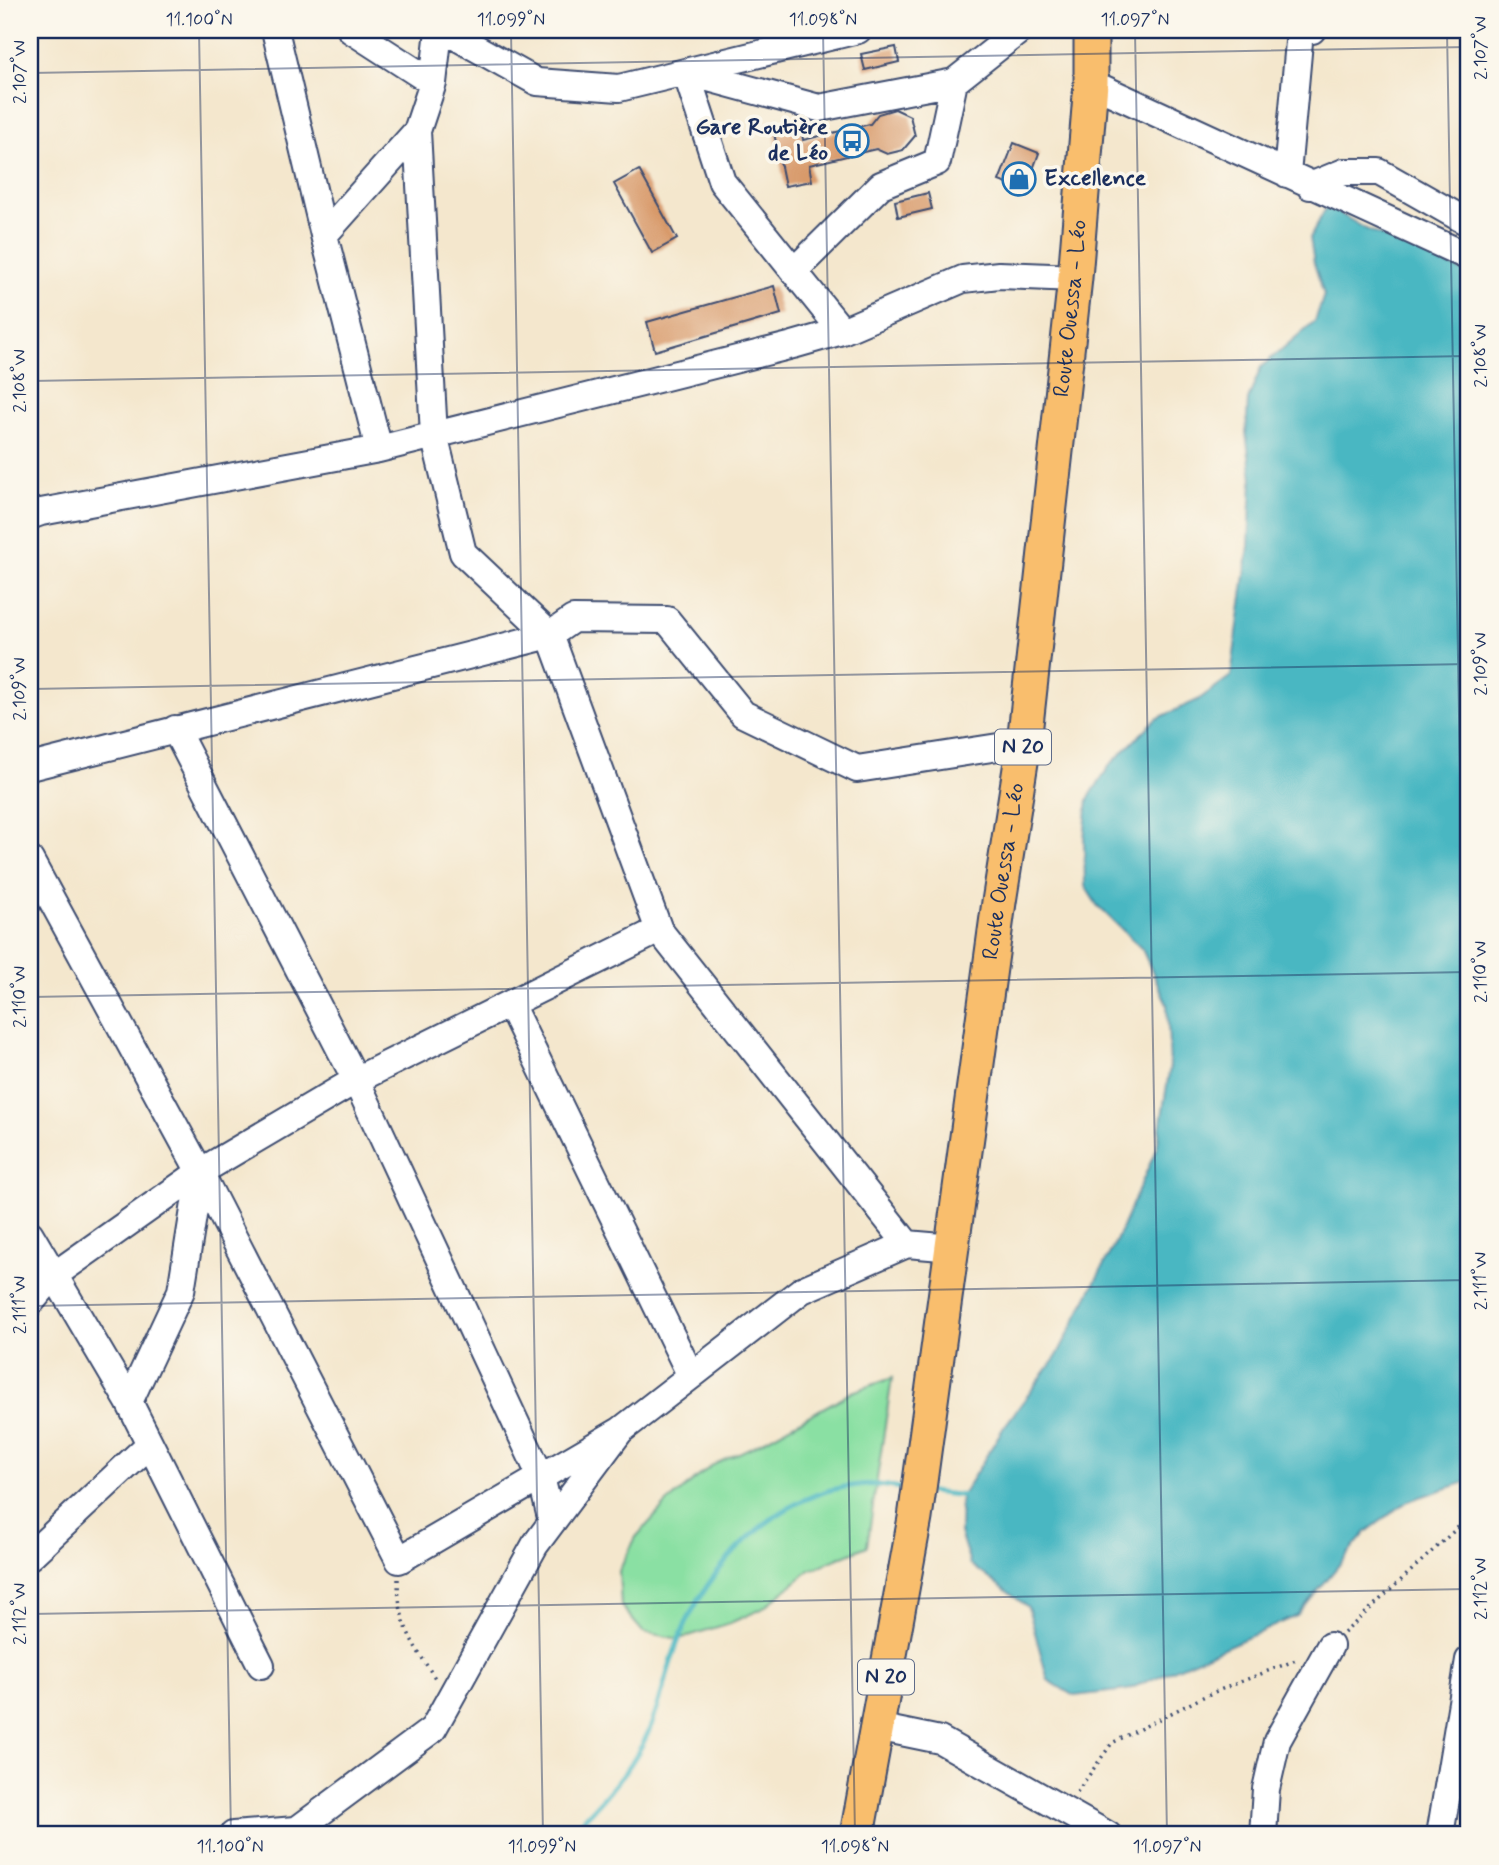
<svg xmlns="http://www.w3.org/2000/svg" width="1499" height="1865" font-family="Mynerve,sans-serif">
<rect width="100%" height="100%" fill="#fbf7ec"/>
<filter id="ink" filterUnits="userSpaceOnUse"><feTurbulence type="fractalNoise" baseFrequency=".0143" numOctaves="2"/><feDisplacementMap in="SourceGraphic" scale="14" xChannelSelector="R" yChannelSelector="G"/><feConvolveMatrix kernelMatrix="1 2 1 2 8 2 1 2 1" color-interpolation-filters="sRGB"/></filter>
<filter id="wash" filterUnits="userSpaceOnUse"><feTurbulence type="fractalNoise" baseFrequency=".00686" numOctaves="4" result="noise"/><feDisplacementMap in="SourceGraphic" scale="28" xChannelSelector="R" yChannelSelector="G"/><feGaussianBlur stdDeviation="1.57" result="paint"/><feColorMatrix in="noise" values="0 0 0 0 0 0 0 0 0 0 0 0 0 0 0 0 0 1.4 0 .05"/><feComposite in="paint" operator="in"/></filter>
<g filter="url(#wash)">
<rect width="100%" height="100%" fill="#f4e7cd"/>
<path fill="#8ae0a3" stroke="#528880" stroke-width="2" d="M892 1378 867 1546 810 1570 762 1609 730 1623 679 1639 643 1632 621 1606 619 1571 636 1537 667 1503 711 1466 756 1445 852 1392Z"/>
<path fill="#49b7c2" stroke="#327390" stroke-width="2" d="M1327 206 1366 229 1469 274V1481L1408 1501 1366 1532 1297 1616 1127 1690 1074 1696 1048 1680 1028 1607 970 1564 960 1532 961 1497 1004 1427 1057 1356 1116 1241 1157 1148 1170 1066 1167 1004 1142 949 1097 905 1085 886 1084 839 1088 799 1110 765 1156 719 1198 700 1231 676 1249 546 1252 479 1246 433 1248 400 1261 367 1315 321 1324 295 1314 263 1310 238Z"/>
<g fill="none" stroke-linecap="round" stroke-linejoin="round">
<path stroke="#49b7c2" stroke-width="5" d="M930 1492 966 1496
M569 1835C595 1807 624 1779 642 1745 660 1712 665 1673 679 1639 708 1566 777 1492 859 1485 875 1483 891 1487 907 1489"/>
</g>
<g id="blocks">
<path fill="#d89a6a" d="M896 47 899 62 865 70 861 54Z
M895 109 910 116 915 136 903 150 887 154 876 149 809 165 812 181 785 186 774 133 801 127 803 140 870 124 878 114Z
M1014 143 1039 153 1025 191 999 181Z
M639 170 677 239 652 253 614 184Z
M928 193 932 209 898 217 895 201Z
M774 286 781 314 655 351 647 322Z"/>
</g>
</g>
<g filter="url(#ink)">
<use href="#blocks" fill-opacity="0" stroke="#3c4b6f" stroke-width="2"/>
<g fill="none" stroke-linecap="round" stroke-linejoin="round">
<defs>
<path id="minor" d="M275 30 324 235 379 449
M351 30 433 83
M439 30 433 83 417 131 434 435 463 553 550 635 659 930 907 1244 953 1248
M444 30 537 82 619 88 858 30
M686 72 722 182 842 331
M690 73 819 108 954 82 1020 30
M1091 83 1469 257
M1287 174 1300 31 1312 30
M1310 186 1344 172H1379L1469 223
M324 235 417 131
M794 271 881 185 937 162 954 82
M30 516 41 512 379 449 793 345 842 331 963 279 999 275 1075 278
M175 729 356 1080 541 1477 552 1522
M30 767 550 635 573 619 667 620 743 714 857 769 1024 743
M30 860 200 1172 399 1560 620 1431
M510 1004 691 1376
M30 1234 129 1402 261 1665
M30 1303 53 1276 200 1172 356 1080 659 930
M129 1402 181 1291 200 1172
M30 1556 150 1444
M877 1727 940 1740 1108 1835
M233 1835 295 1830
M290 1835 433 1729 535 1545 620 1431 802 1290 907 1244
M1263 1835 1266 1789 1277 1741 1330 1646
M1440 1835 1469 1660"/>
<g id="major">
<path id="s1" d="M857 1835 915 1518 999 902 1024 743 1075 278 1091 83V30"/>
</g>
</defs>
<use href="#minor" stroke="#3c4b6f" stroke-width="30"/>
<use href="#major" stroke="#3c4b6f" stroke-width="37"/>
<path stroke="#3c4b6f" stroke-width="3.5" stroke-dasharray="2 5" stroke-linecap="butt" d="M398 1579C398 1623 412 1643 435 1678
M1344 1633 1469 1517
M1077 1792 1112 1743 1207 1695 1296 1660"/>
<use href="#minor" stroke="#fff" stroke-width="26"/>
<use href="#major" stroke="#f9be6d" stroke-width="33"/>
</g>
</g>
<path fill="none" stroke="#1b2f5e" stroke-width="2" stroke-opacity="0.45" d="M199 30 231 1835M511 30 543 1835M823 30 855 1835M1135 30 1167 1835M1447 30 1469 1283M30 73 1469 47M30 381 1469 356M30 689 1469 664M30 997 1469 972M30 1306 1469 1280M30 1614 1469 1589"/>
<defs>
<symbol id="bus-ring" viewBox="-11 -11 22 22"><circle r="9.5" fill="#fbf7ec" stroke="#1f6fb2" stroke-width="1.5"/><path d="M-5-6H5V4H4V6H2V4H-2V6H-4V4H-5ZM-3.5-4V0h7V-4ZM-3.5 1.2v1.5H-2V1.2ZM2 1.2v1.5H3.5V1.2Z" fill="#1f6fb2"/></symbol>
<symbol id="shop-ring" viewBox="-11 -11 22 22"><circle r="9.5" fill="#fbf7ec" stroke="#1f6fb2" stroke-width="1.5"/><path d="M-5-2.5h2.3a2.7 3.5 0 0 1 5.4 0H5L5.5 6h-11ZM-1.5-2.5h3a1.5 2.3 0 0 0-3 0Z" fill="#1f6fb2"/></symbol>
</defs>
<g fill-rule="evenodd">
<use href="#bus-ring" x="833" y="122" width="38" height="38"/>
<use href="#shop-ring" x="1000" y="160" width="38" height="38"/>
</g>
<g text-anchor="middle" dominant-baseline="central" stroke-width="7" stroke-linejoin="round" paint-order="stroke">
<g fill="#fbf7ec" stroke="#5e6b89" stroke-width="2">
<rect x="995" y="729.5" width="56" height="35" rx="5"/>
<rect x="858" y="1659.5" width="56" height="35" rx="5"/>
</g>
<g font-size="21" font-weight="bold" fill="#1b2f5e">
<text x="1023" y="747">N 20</text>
<text x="886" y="1677">N 20</text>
</g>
<g font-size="23" font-weight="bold" fill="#1b2f5e" stroke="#fbf7ec" text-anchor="end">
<text x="828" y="128">Gare Routière<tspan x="828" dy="26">de Léo</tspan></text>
<text x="1044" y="179" text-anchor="start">Excellence</text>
</g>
<g font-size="23" fill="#1b2f5e" stroke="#fbf7ec">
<text stroke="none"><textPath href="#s1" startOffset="1542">Route Ouessa - Léo</textPath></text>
<text stroke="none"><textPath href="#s1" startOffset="975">Route Ouessa - Léo</textPath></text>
</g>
</g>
<rect width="1499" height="1865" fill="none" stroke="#fbf7ec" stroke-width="77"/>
<rect x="38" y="38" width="1422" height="1788" fill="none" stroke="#1b2f5e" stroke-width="2.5"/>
<g font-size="18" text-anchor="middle" fill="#1b2f5e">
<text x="199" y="25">11.100°N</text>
<text x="511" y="25">11.099°N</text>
<text x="823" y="25">11.098°N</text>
<text x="1135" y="25">11.097°N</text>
<text transform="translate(1480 48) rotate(-90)" y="6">2.107°W</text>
<text transform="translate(19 72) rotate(-90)" y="6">2.107°W</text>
<text transform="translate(1480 356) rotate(-90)" y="6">2.108°W</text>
<text transform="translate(19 381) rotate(-90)" y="6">2.108°W</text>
<text transform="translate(1480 664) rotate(-90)" y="6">2.109°W</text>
<text transform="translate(19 689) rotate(-90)" y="6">2.109°W</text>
<text transform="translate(1480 972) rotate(-90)" y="6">2.110°W</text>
<text transform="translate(19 997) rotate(-90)" y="6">2.110°W</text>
<text transform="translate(1480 1281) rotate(-90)" y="6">2.111°W</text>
<text transform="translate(19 1305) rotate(-90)" y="6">2.111°W</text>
<text transform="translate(1480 1589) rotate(-90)" y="6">2.112°W</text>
<text transform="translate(19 1614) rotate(-90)" y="6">2.112°W</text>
<text x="230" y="1852">11.100°N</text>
<text x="542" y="1852">11.099°N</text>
<text x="855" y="1852">11.098°N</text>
<text x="1167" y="1852">11.097°N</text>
</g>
</svg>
